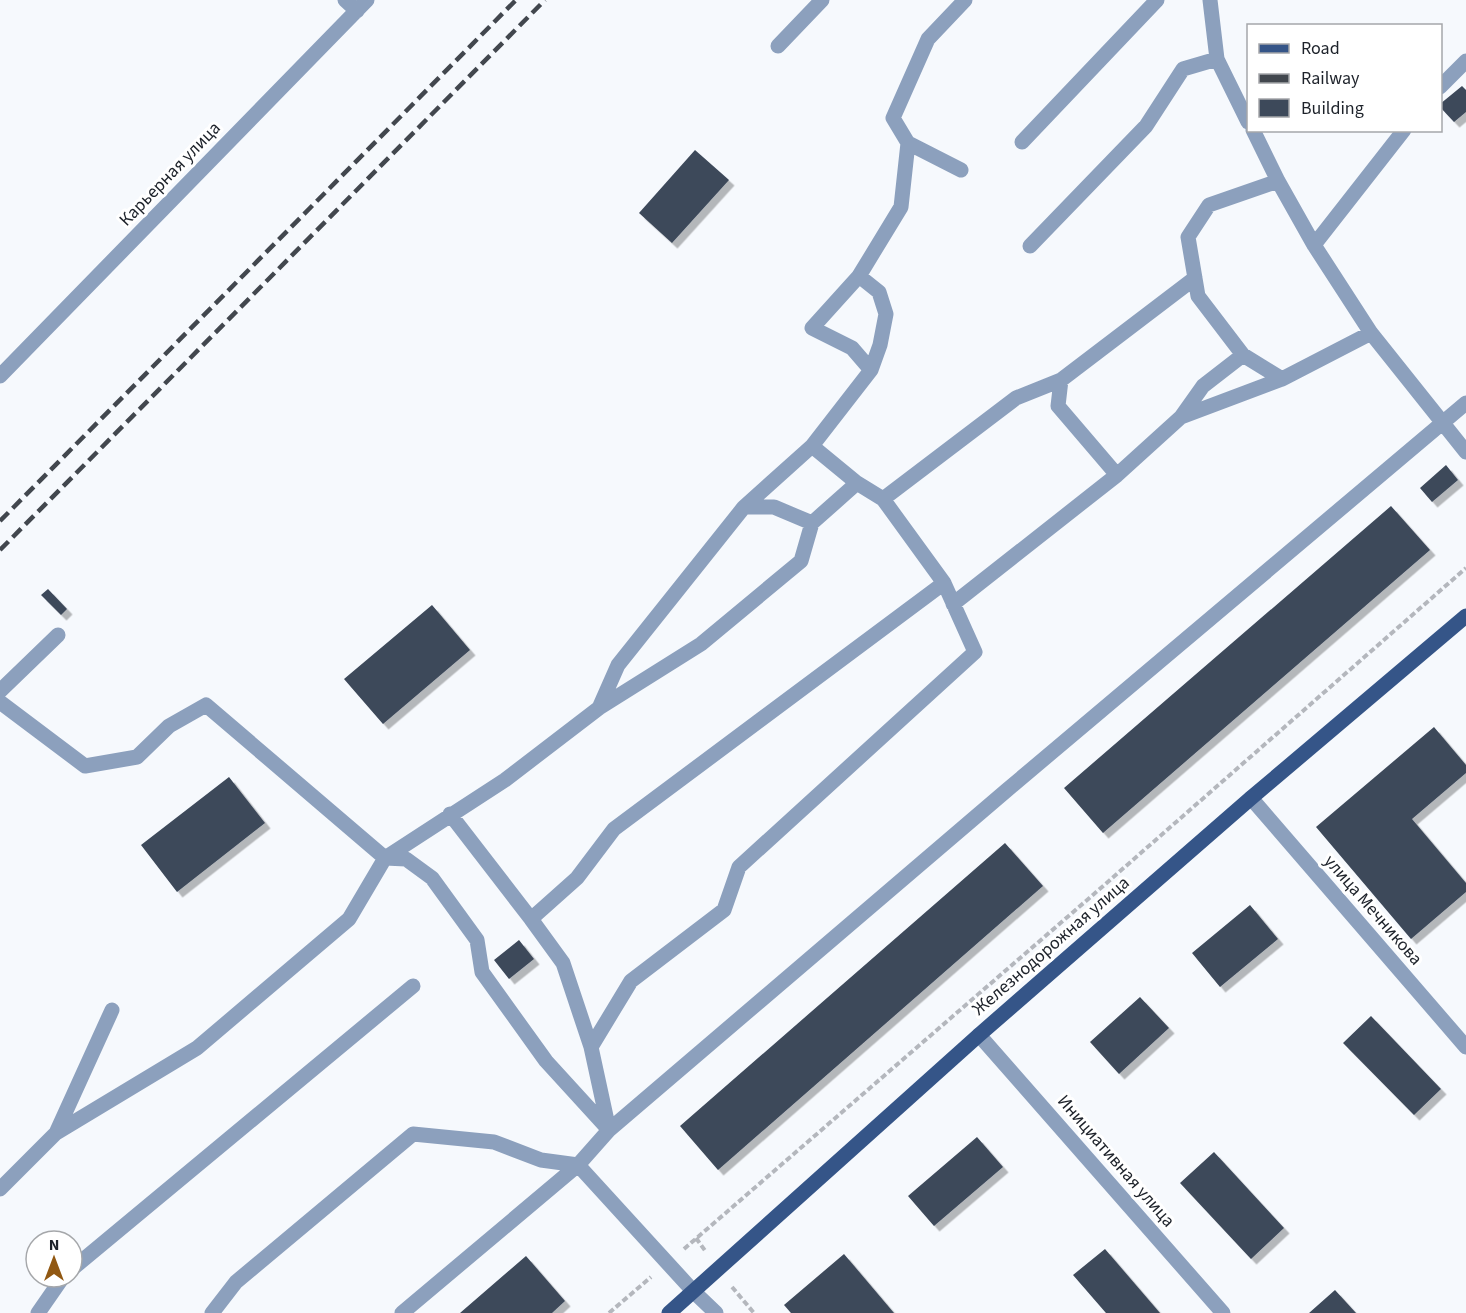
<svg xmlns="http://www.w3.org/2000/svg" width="1466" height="1313" font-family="'Source Sans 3',sans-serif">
<defs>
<filter id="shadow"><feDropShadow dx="5.5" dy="5.5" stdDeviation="0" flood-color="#0004"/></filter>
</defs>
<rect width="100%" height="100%" fill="#f6f9fd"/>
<path fill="#3d495a" filter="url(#shadow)" d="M1462 86 1466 90V112L1454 122 1440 107V104Z
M695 150 729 180 672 243 639 213Z
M1446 465 1458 480 1432 502 1420 488Z
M1391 506 1430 550 1103 833 1064 788Z
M48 589 67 609 61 615 41 595Z
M432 605 470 650 383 724 344 679Z
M1434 727 1466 765V773L1412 819 1466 883V892L1411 939 1316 827Z
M229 777 265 823 177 892 141 845Z
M1005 843 1043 886 718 1170 680 1126Z
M1250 905 1278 939 1220 987 1192 953Z
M519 940 534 959 509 979 494 960Z
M1140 997 1169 1028 1119 1074 1090 1042Z
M1371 1016 1441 1089 1414 1115 1343 1043Z
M977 1137 1003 1167 934 1226 908 1196Z
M1214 1152 1284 1228 1251 1259 1180 1183Z
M1105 1249 1160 1313H1106L1073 1275Z
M844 1254 894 1313H791L784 1305Z
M526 1256 565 1301 552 1313H460Z
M1335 1290 1356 1313H1309Z"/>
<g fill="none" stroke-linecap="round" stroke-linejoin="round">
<path stroke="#b4b7bd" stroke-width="4" stroke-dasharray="6 3" stroke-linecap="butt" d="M696 1238 706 1252
M684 1249 1094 894 1466 568
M732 1287 754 1313
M609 1313 651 1277"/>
<path stroke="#8ca0bd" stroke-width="15" d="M345 0 357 11
M1210 0 1217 59 1248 122
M778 46 822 0
M1440 87 1466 61
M1253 130 1278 181 1314 245 1371 333 1466 452
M1022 142 1157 0
M908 143 961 170
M1278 181 1209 205 1188 237 1198 296 1243 355 1282 379 1371 333
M1314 245 1404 130
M1030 246 1146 126 1183 69 1217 59
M871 370 852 348 812 328 859 276 901 207 908 143 893 118 928 39 965 0
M0 376 367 0
M1181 417 1282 379
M1117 475 1058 406 1061 380 1195 278
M883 499 1016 398 1061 380
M744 507H774L812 523
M953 604 1117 475 1181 417 1203 386 1243 355
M0 691 58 635
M0 702 85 766 137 757 169 726 206 705 385 858 406 859 432 878 477 940 482 972 546 1061 609 1130 1007 790 1466 403
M599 708 701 644 801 561 812 523 857 483 812 446
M1251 798 1466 1047
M531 919 577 878 614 829 944 583 883 499 857 483
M979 1035 1223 1313
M591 1047 631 981 724 910 739 867 975 652 944 583
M56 1133 197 1048 349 919 385 858 505 780 599 708 618 665 744 507 812 446 871 370 880 345 886 314 879 292 859 276
M0 1189 56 1133 112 1010
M72 1269 413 986
M38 1313 63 1277
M212 1313 236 1282 413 1134 494 1142 541 1160 578 1165 609 1130 591 1047 563 963 531 919 450 814
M402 1313 578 1165 694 1292 716 1313"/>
<path stroke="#355588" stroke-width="15" d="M669 1313 979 1035 1251 798 1466 616"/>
<path stroke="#42474e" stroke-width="4.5" stroke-dasharray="12 6" stroke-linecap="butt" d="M0 521 516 0
M0 550 545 0"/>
</g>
<g text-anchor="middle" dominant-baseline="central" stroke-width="6" stroke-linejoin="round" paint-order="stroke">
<g font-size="18" fill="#1d222a" stroke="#fff">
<text transform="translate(170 174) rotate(-46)">Карьерная улица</text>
<text transform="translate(1373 910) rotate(49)">улица Мечникова</text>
<text transform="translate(1051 946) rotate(-41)">Железнодорожная улица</text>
<text transform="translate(1116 1161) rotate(49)">Инициативная улица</text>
</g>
</g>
<rect x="1247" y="24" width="195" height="108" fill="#ffffff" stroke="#a5a7aa" stroke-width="1.5"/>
<rect x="1259" y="44" width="30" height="9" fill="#355588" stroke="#a5a7aa" stroke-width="1.5"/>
<text x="1301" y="54" font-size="18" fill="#1d222a">Road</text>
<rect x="1259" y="74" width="30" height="9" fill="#42474e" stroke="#a5a7aa" stroke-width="1.5"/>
<text x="1301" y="84" font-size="18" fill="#1d222a">Railway</text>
<rect x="1259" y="99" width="30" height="18" fill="#3d495a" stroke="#a5a7aa" stroke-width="1.5"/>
<text x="1301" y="114" font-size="18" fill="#1d222a">Building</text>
<g transform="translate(54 1259)"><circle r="28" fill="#ffffff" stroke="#a5a7aa" stroke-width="1.5"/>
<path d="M0-4.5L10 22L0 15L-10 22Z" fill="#915812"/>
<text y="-9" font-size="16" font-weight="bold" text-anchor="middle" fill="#1d222a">N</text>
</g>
</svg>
